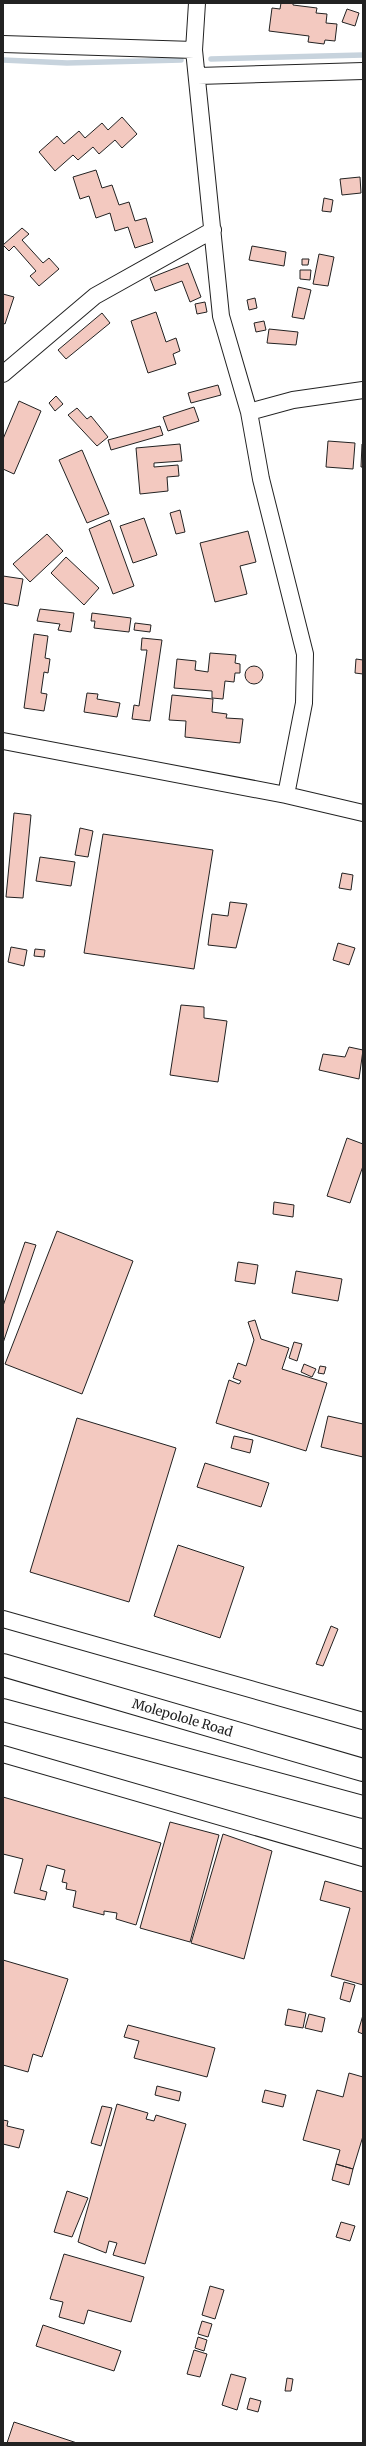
<svg xmlns="http://www.w3.org/2000/svg" width="366" height="2446" font-family="Merriweather,serif">
<rect width="100%" height="100%" fill="#fff"/>
<g fill="none" stroke-linecap="round" stroke-linejoin="round">
<path stroke="#c7d3dd" stroke-width="5.5" d="M211 59 363 55
M3 60 67 63 181 60"/>
</g>
<path fill="#f3c9c0" stroke="#222" d="M281 3H293V5L317 8 316 13 327 14 326 23 337 24 335 41 325 40 324 44 308 42 309 36 269 31 272 8 280 9Z
M347 9 359 13 355 26 342 22Z
M122 117 137 134 122 148 115 140 99 154 93 147 78 160 73 155 55 171 39 152 57 136 64 144 79 131 85 138 102 123 108 130Z
M96 170 102 188 112 185 119 205 129 202 135 221 146 218 153 242 135 248 128 227 115 231 110 213 96 218 89 196 80 199 73 177Z
M360 177 361 193 342 195 340 179Z
M324 198 333 200 331 212 322 211Z
M22 228 29 234 22 240 43 263 49 258 59 269 39 286 30 276 36 271 14 246 9 251 3 245Z
M252 246 286 252 284 266 249 260Z
M319 254 334 257 328 286 313 284Z
M302 259H309L308 265H302Z
M188 263 201 297 190 302 182 281 155 291 150 278Z
M300 270H311L310 280 300 279Z
M298 287 311 290 304 319 292 317Z
M3 294 14 297 5 324 3 323Z
M255 298 257 308 249 310 247 300Z
M205 302 207 312 197 314 195 304Z
M156 312 166 342 176 338 180 351 173 354 176 364 148 373 131 321Z
M102 313 110 323 66 359 58 350Z
M264 321 266 330 256 332 254 323Z
M269 329 298 332 296 345 267 343Z
M218 385 221 395 191 403 188 393Z
M56 396 63 404 55 411 49 403Z
M19 401 41 411 14 474 3 469V439Z
M194 407 199 421 168 431 163 417Z
M77 408 87 419 91 416 108 437 97 446 68 415Z
M160 426 163 435 111 450 108 440Z
M328 441 355 443 353 469 326 467Z
M180 444 182 461 154 463V467L178 465 179 476 167 477 168 491 140 494 136 448Z
M362 444H363V467H361Z
M82 450 109 514 87 523 59 460Z
M180 510 185 532 176 534 170 513Z
M144 518 157 555 133 563 120 526Z
M110 520 134 586 113 594 89 529Z
M248 531 256 562 240 566 247 594 215 602 200 543Z
M47 534 63 551 30 582 13 564Z
M66 557 99 588 84 605 51 573Z
M3 576 23 579 18 606 3 603Z
M40 609 74 613 71 632 58 630 60 624 37 621Z
M92 613 131 618 129 632 94 628 95 621H91Z
M135 623 151 625 150 632 134 630Z
M34 634 48 636 45 658 50 659 48 673 44 672 41 693 47 694 44 711 24 708Z
M142 638 162 640 150 721 132 719 134 705 139 706 147 650H141Z
M210 653 236 655 235 663 240 664V673H235L234 682 225 681 223 699 212 698V691L174 688 177 659 196 661 195 670 208 672Z
M356 659 363 660V674L355 673Z
M245 675a9 9 0 1 1 18 0a9 9 0 1 1-18 0Z
M87 693 98 694 97 699 120 703 117 717 84 712Z
M172 695 213 699 212 712 227 714 226 718 243 719 240 743 185 737 186 721 169 720Z
M14 813 31 815 23 898 6 897Z
M80 828 93 831 88 857 75 855Z
M103 834 213 850 194 969 84 953Z
M40 857 75 862 71 886 36 881Z
M342 873 353 875 351 890 339 888Z
M230 902 247 904 236 948 208 945 212 914 228 916Z
M338 943 355 948 349 965 333 960Z
M11 947 27 950 24 966 8 962Z
M35 949 45 950 44 957 34 956Z
M181 1005 204 1007V1018L227 1021 218 1082 170 1075Z
M349 1047 363 1050 359 1079 319 1070 323 1054 345 1057Z
M347 1138 363 1144V1166L350 1203 327 1196Z
M274 1202 294 1205 293 1217 273 1214Z
M57 1231 133 1261 82 1394 5 1364Z
M25 1242 36 1245 3 1343V1306Z
M238 1262 258 1265 255 1284 235 1281Z
M296 1271 342 1279 338 1301 292 1293Z
M255 1320 261 1339 289 1348 282 1369 327 1383 306 1451 216 1423 229 1380 239 1384 241 1381 233 1378 238 1363 246 1366 254 1340 248 1322Z
M294 1342 302 1344 297 1361 289 1358Z
M304 1364 316 1369 312 1377 301 1372Z
M320 1366 326 1367 324 1374 318 1373Z
M328 1416 363 1424V1457L321 1447Z
M77 1418 176 1448 129 1602 30 1572Z
M234 1436 253 1440 250 1453 231 1448Z
M205 1463 269 1483 261 1507 197 1487Z
M178 1545 244 1567 220 1638 154 1616Z
M331 1626 338 1629 323 1666 316 1664Z
M3 1797 161 1843 136 1925 116 1919 117 1913 104 1911V1915L73 1907 76 1891 66 1889 67 1883 62 1882 65 1870 47 1865 40 1890 47 1892 45 1900 14 1893 23 1859 3 1854Z
M170 1822 219 1835 190 1942 140 1928Z
M223 1834 272 1851 244 1959 191 1943Z
M325 1881 363 1892V1985L331 1976 350 1908 320 1900Z
M3 1960 68 1979 42 2057 33 2054 28 2072 3 2065Z
M344 1982 355 1985 350 2002 340 1999Z
M288 2009 306 2013 303 2028 285 2025Z
M309 2014 325 2018 322 2032 305 2028Z
M363 2015V2034L358 2032Z
M128 2025 215 2048 207 2077 134 2058 139 2041 124 2037Z
M349 2073 363 2077V2136L353 2169 336 2164 340 2150 303 2140 317 2090 343 2097Z
M157 2086 181 2092 179 2101 155 2095Z
M265 2090 286 2095 283 2107 262 2102Z
M117 2104 148 2113 146 2119 154 2121 156 2115 186 2124 145 2264 113 2255 117 2243 109 2241 106 2253 78 2242Z
M102 2106 112 2108 101 2146 91 2143Z
M3 2120 8 2121 7 2126 24 2130 19 2148 3 2144Z
M336 2164 353 2169 349 2185 332 2180Z
M67 2191 88 2198 72 2237 54 2232Z
M341 2222 355 2226 350 2241 336 2237Z
M64 2254 144 2277 131 2322 88 2310 84 2324 59 2317 63 2302 50 2299Z
M210 2286 224 2290 215 2319 202 2315Z
M202 2321 212 2324 208 2337 198 2334Z
M43 2325 121 2351 114 2371 36 2346Z
M198 2337 207 2340 204 2351 195 2348Z
M194 2350 207 2354 200 2377 187 2374Z
M231 2374 246 2378 237 2410 222 2405Z
M287 2378 293 2379 291 2391H285Z
M250 2398 261 2401 258 2412 247 2409Z
M14 2422 77 2443H7Z"/>
<g fill="none" stroke-linecap="round" stroke-linejoin="round">
<defs>
<path id="street" d="M197 3 194 50 221 316 249 412 261 479 305 654 304 703 286 795
M3 44 194 50
M198 76 363 71
M3 374 95 296 213 230
M249 412 293 400 363 390
M3 741 286 795 363 813
M3 1619 363 1721
M3 1754 363 1858"/>
<g id="primary">
<path id="s1" d="M3 1665 363 1770"/>
<path d="M3 1710 363 1807"/>
</g>
</defs>
<use href="#street" stroke="#222" stroke-width="18"/>
<use href="#primary" stroke="#222" stroke-width="24"/>
<use href="#street" stroke="#fff" stroke-width="16"/>
<use href="#primary" stroke="#fff" stroke-width="22"/>
</g>
<g text-anchor="middle" dominant-baseline="central" stroke-width="3" stroke-linejoin="round" paint-order="stroke">
<g font-size="13" fill="#222" stroke="#fff">
<text stroke="none"><textPath href="#s1" startOffset="187">Molepolole Road</textPath></text>
</g>
</g>
<rect width="366" height="2446" fill="none" stroke="#222222" stroke-width="8"/>
</svg>
